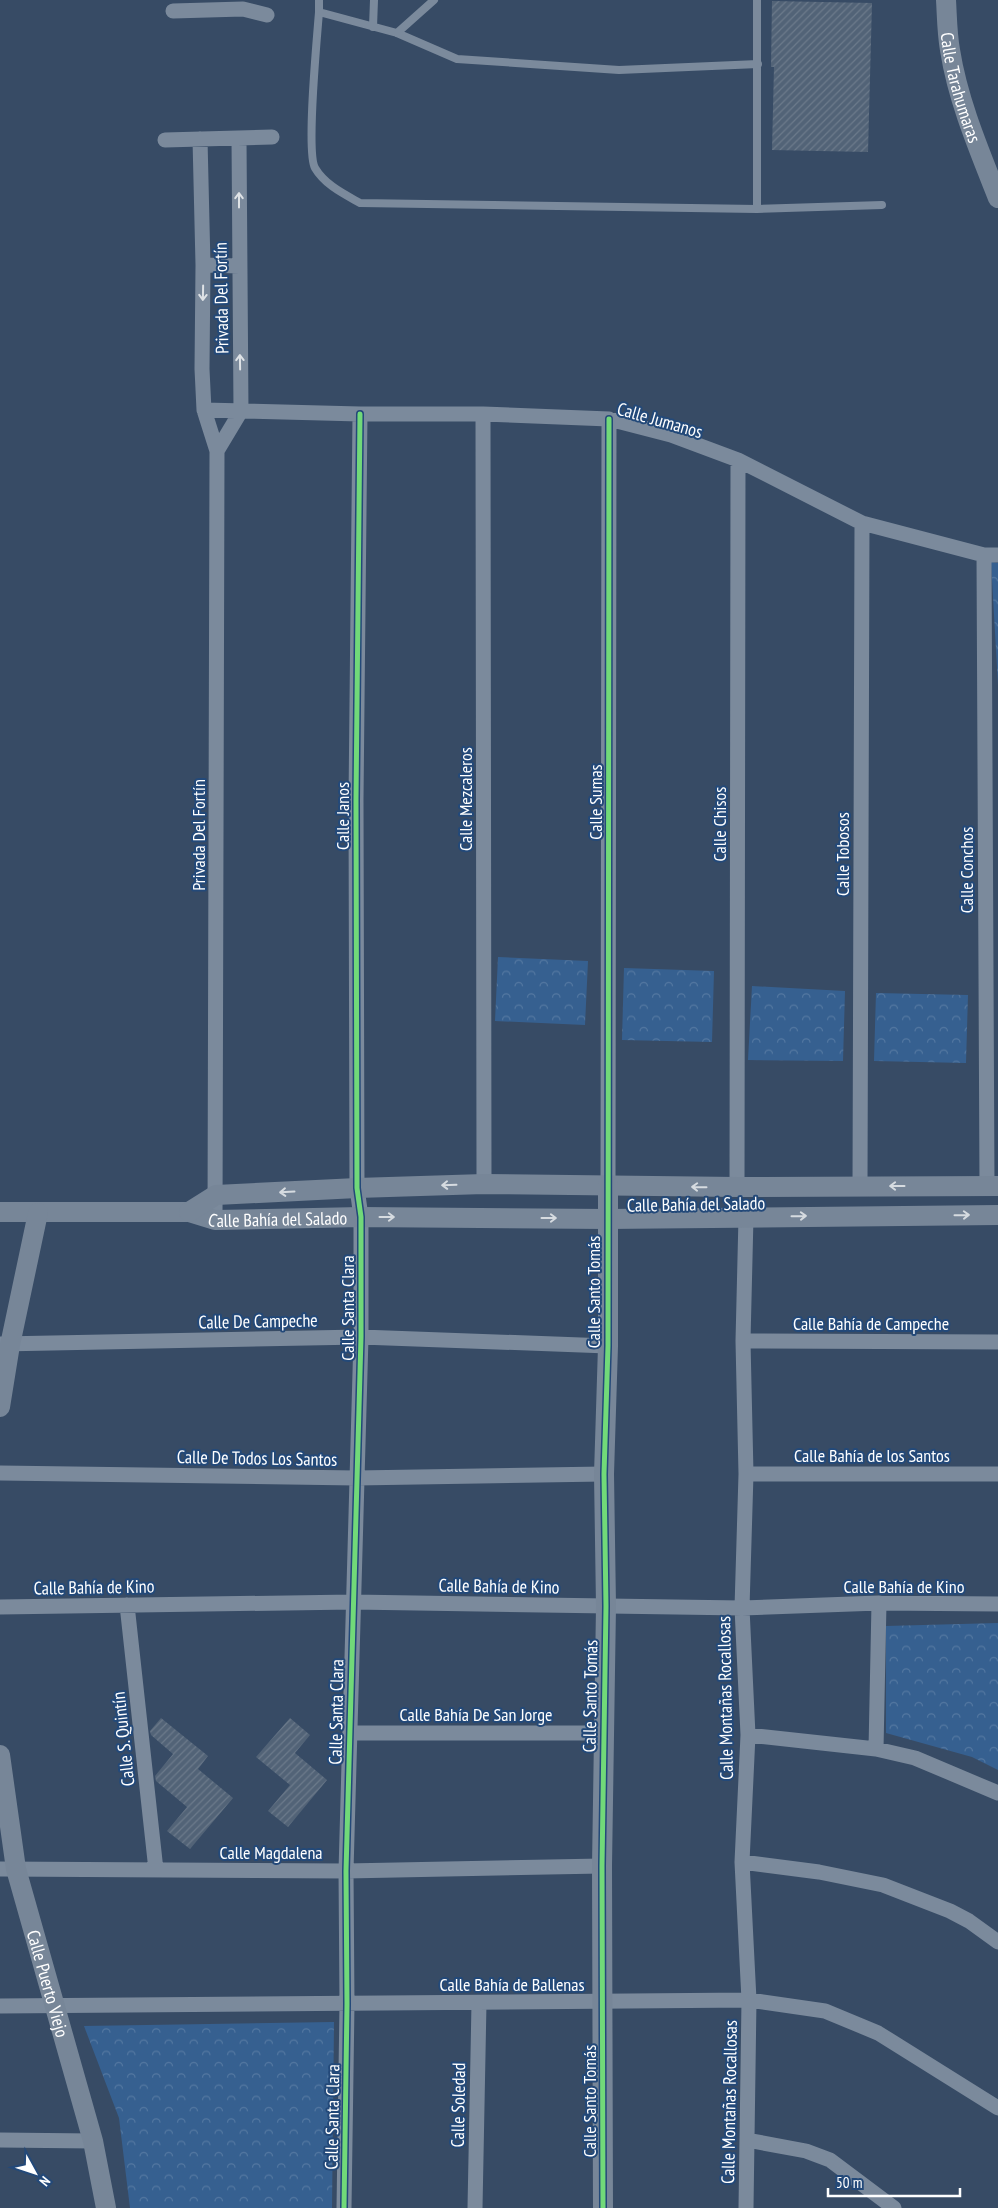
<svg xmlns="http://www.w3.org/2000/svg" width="998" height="2208" font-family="'PT Sans Narrow',sans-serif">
<defs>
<pattern id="park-crowns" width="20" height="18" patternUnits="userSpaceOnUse" patternTransform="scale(1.25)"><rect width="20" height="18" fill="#366090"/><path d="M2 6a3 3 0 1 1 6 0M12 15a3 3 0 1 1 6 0" fill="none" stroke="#5478a1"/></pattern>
<pattern id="building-hatch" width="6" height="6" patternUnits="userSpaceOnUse" patternTransform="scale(1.25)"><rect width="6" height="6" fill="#526377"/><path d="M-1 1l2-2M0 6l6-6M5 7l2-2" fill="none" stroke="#6c7a8b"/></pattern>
</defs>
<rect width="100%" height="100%" fill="#374b65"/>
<path fill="url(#park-crowns)" d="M991 562 998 563V685Z
M498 957 588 961 585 1025 495 1021Z
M624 968 714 971 712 1042 622 1040Z
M752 986 845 991 843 1061 748 1060Z
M876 993 968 995 966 1063 874 1061Z
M998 1623V1770L972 1757 886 1733V1626Z
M334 2022 332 2208H130L119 2118 84 2026Z"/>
<path fill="url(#building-hatch)" d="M772 1 872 3 868 152 772 150 774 67H771Z
M161 1718 208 1756 198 1769 233 1798 190 1849 167 1831 187 1807 156 1781 155 1776 173 1754 151 1735 150 1731Z
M290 1718 310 1735 295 1753 327 1780 288 1827 268 1811 290 1785 256 1757Z"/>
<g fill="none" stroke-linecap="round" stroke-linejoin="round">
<path stroke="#7b8a9c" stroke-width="8" d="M319 0V12L397 33 457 59 619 70 758 64
M757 0V209
M319 12C317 38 306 152 315 168 325 185 344 194 360 203L757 209 882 205
M373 27 374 0
M397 33 434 0"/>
<path stroke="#7b8a9c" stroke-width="15" d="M173 11 243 9 267 15
M200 139 203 265 202 369 204 410 217 451 215 1220
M165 140 272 137
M203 265 239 266
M204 410 360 414H483L609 419 671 435 738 460 862 523 984 555H998
M483 414 484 1184
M217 451 241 411 239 139
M984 555 987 1186
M608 1185 609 419
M860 1186 862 523
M737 1187 738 460
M746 1217 743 1341 746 1474 742 1608 748 1735 742 1862 749 2000 746 2208
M743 1341 998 1342
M1 1344 361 1337 608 1346
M0 1473 356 1478 604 1474
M746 1474H998
M127 1605 156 1870
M0 1607 353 1602 742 1608 879 1603 998 1604
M350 1733H603
M748 1735 876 1749 915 1758 998 1793
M876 1749 879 1603
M742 1862 819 1872 883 1885 950 1911 969 1921 998 1942
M0 1869 346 1871 602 1866
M0 2006 749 2000 825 2011 878 2033 998 2108
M0 2140 93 2141
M747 2140 806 2151 830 2160 894 2208
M344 2208 347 2004 346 1871 361 1337V1217L357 1188 356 800 360 414
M475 2208 479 2003"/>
<g stroke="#778698" stroke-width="20">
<path id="s1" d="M946 0C947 16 947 33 950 50 958 101 979 150 998 198"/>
<path id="s2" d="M0 1212H189L215 1220 361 1217 607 1219 998 1215"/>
<path d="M189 1212 216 1195 357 1188 484 1184 737 1187 998 1186"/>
<path d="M0 1407 10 1345 38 1213"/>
<path id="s3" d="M0 1755 16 1869 93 2141 106 2208"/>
<path d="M603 2208 602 1866 606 1606 604 1474 608 1346V1185"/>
</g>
<defs>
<path id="cycleway" d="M344 2208 347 2004 346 1871 361 1337V1217L357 1188 356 800 360 414
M603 2208 602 1866 606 1606 604 1474 608 1346 609 419"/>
</defs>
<use href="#cycleway" stroke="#234979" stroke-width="8"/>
<use href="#cycleway" stroke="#71d979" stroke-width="5"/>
</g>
<defs><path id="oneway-shaft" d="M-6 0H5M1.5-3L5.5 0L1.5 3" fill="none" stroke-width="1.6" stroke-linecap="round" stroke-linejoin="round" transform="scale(1.25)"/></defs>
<g stroke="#dee2e6">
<use href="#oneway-shaft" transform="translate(239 200) rotate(-90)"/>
<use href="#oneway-shaft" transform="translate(203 293) rotate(91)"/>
<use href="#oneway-shaft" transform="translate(240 362) rotate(-91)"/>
</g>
<g stroke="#d6dbe0">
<use href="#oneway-shaft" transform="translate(449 1185) rotate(178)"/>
<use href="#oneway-shaft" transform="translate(897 1186) rotate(180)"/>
<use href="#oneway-shaft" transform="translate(699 1187) rotate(-179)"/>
<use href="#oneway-shaft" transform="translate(287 1192) rotate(177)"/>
<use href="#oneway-shaft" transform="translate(962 1215) rotate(-1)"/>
<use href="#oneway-shaft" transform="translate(799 1216) rotate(-1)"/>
<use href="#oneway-shaft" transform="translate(387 1217)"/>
<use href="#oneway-shaft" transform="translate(549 1218)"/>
</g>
<g text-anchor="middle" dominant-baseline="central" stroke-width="4" stroke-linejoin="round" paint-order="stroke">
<g font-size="18" fill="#fff" stroke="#234979">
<text stroke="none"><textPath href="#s1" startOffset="89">Calle Tarahumaras</textPath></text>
<text transform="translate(221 298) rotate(-91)">Privada Del Fortín</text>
<text transform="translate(660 420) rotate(16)">Calle Jumanos</text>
<text transform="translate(465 799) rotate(-90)">Calle Mezcaleros</text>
<text transform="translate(595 802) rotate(-90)">Calle Sumas</text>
<text transform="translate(342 816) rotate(-90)">Calle Janos</text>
<text transform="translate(719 824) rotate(-90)">Calle Chisos</text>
<text transform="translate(198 835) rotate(-90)">Privada Del Fortín</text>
<text transform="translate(842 854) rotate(-90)">Calle Tobosos</text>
<text transform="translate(966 870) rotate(-90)">Calle Conchos</text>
<text transform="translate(696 1204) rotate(-1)">Calle Bahía del Salado</text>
<text stroke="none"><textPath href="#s2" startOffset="279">Calle Bahía del Salado</textPath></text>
<text transform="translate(593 1292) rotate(-90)">Calle Santo Tomás</text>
<text transform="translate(347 1308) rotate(-90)">Calle Santa Clara</text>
<text transform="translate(258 1321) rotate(-1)">Calle De Campeche</text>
<text x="871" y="1323">Calle Bahía de Campeche</text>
<text x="872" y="1455">Calle Bahía de los Santos</text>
<text transform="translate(257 1458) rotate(1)">Calle De Todos Los Santos</text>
<text transform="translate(499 1586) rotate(1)">Calle Bahía de Kino</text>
<text x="904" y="1586">Calle Bahía de Kino</text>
<text transform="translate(94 1587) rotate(-1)">Calle Bahía de Kino</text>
<text transform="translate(590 1696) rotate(-89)">Calle Santo Tomás</text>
<text transform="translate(725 1698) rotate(-91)">Calle Montañas Rocallosas</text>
<text transform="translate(336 1712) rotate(-89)">Calle Santa Clara</text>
<text x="476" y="1714">Calle Bahía De San Jorge</text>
<text transform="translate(123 1739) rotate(-96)">Calle S. Quintín</text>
<text x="271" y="1852">Calle Magdalena</text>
<text stroke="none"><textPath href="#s3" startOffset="234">Calle Puerto Viejo</textPath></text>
<text x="512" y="1984">Calle Bahía de Ballenas</text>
<text transform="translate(589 2101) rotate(-90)">Calle Santo Tomás</text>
<text transform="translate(729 2102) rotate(-89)">Calle Montañas Rocallosas</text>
<text transform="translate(458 2105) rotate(-89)">Calle Soledad</text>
<text transform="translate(332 2117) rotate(-89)">Calle Santa Clara</text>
</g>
</g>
<g transform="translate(35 2173) rotate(130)" stroke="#234979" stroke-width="4" paint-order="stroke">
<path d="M0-4L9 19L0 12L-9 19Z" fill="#ffffff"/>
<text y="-8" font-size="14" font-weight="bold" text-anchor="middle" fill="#ffffff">N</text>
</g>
<path d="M828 2188v8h132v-8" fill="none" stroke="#ffffff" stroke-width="2.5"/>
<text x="836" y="2188" font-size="15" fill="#ffffff" stroke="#234979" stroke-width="4" paint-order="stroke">50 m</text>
</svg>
